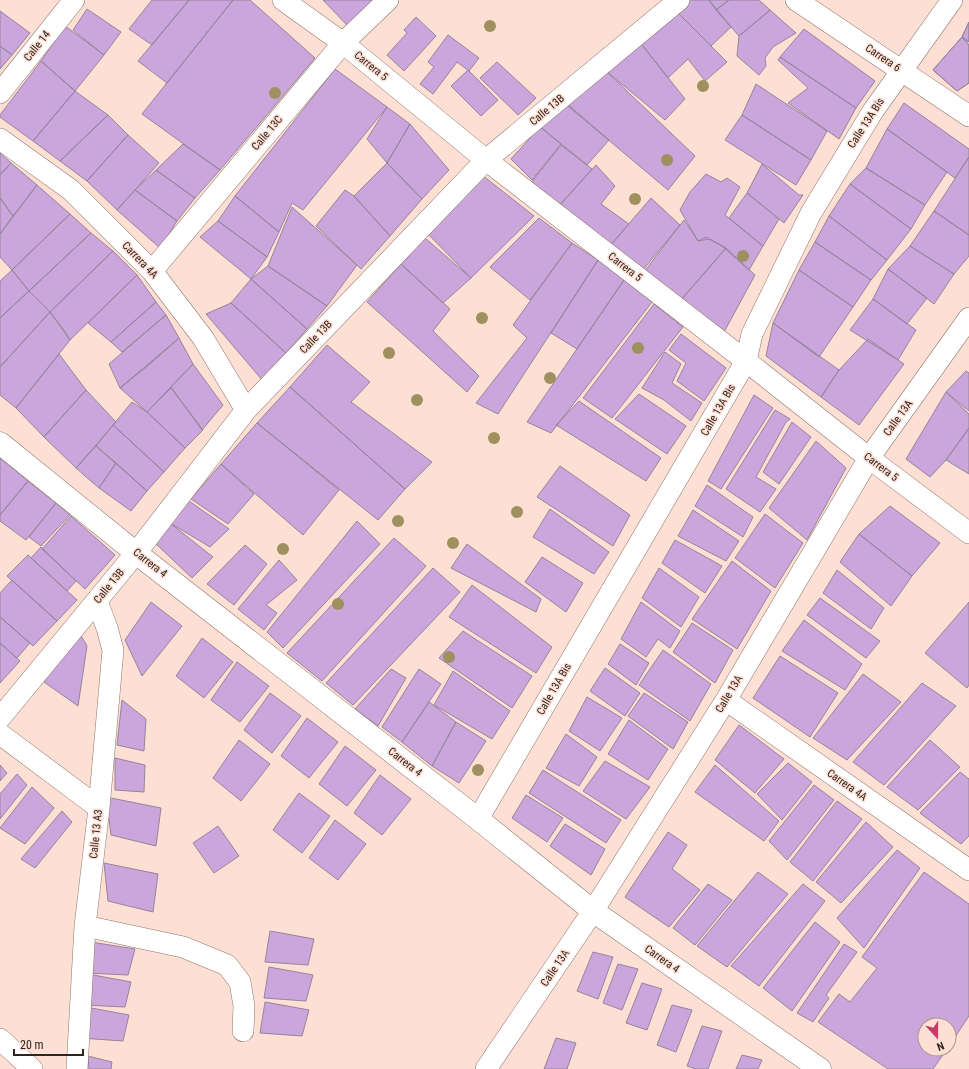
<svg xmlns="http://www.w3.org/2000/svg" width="969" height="1069" font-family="'Roboto Condensed',sans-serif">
<rect width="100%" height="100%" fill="#fedfd4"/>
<path fill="#cba6dc" stroke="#94849b" d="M152 0H189L152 45 129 29Z
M189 0H233L167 83 138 61Z
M233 0H250L315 58 220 170 142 114Z
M323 0H374L348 26Z
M689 0H709L731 27 711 46 676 11Z
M709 0H729L716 10Z
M729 0H759L770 10 739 36 716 10Z
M87 9 121 32 104 55 73 30Z
M770 10 796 33 773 47 765 58 766 66 759 75 737 56 739 36Z
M0 11 30 33 12 55 0 46Z
M676 11 727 62 705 81 688 59 668 78 639 41Z
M416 17 436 36 404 71 387 55 407 33 404 30Z
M969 22V42L962 37Z
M969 22V42L962 37Z
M65 26 104 55 75 91 41 61Z
M804 29 875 81 856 108 780 57Z
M448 35 479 58 469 71 457 62 433 94 420 84 434 67 428 62Z
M962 37 969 45V83L957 91 933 70Z
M962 37 969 45V83L957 91 933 70Z
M639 41 685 99 665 120 606 71Z
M0 46 12 55 0 69Z
M780 57 856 108 839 139 788 103 808 88 778 60Z
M41 61 75 91 33 141 0 117V115Z
M497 62 536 98 518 115 480 78Z
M335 69 387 107 303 210 292 203 279 232 235 196Z
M468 70 498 100 481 116 451 86Z
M606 71 695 156 668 190 568 106Z
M756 84 827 131 811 160 742 115Z
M75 91 108 115 60 161 33 141Z
M904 103 969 149V157L955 178 887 129Z
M567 104 609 140 587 165 538 125Z
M387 107 410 124 387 163 367 139Z
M108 115 128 135 87 181 60 161Z
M742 115 811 160 796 185 725 140Z
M410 124 449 170 422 199 387 163Z
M540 127 561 144 532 180 511 159Z
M887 129 947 172 925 205 866 168Z
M128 135 159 163 117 210 87 181Z
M183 144 220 170 195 198 156 170Z
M561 145 592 169 559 206 531 183Z
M0 153 11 163 0 175Z
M969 157V235L934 211Z
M11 163 37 185 13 216 0 198V175Z
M387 163 422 199 390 236 354 196Z
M762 164 799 195H803L784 223 747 193Z
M596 165 615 186 601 204 629 224 609 247 559 206Z
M866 168 925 205 911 229 850 184Z
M156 170 195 198 177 221 135 190Z
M706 174 721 182 727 178 740 187 725 215 763 246 749 270 722 246 709 239 698 241 680 210 690 192Z
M482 175 534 216 471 278 428 234Z
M850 184 911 229 887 260 829 216Z
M37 185 70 214 12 270 0 257V234Z
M135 190 177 221 160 248 117 210Z
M345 190 354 196 390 236 361 269 316 226Z
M747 193 779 219 763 246 729 218Z
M235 196 279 232 267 257 218 221Z
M0 198 13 216 0 234Z
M651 198 680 225 642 271 609 247Z
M292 207 357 265 327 306 268 266Z
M934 211 969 235V256L954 274 910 246Z
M70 214 91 233 29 291 12 270Z
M829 216 887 260 871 280 815 242Z
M539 218 572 243 530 300 490 267Z
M684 220 698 241 706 237 726 248 681 300 644 272Z
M218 221 267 257 251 279 200 237Z
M91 233 113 251 50 312 29 291Z
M425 238 471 278 443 303 401 264Z
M815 242 871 280 853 307 799 270Z
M572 243 598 260 498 414 476 403 527 338 513 325Z
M910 246 954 274 934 304 888 269Z
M726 248 755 275 724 332 681 300Z
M113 251 137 275 70 340 63 329 50 312Z
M598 260 624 280 577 349 551 333Z
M401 264 450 309 433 331 479 376 467 392 367 302Z
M268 266 327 306 307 329 251 279Z
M888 269 927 298 907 324 873 299Z
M12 270 29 291 0 318V281Z
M799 270 853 307 819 357 773 323Z
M137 275 156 302 111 342 88 323Z
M251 279 307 329 286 353 231 303Z
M624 280 652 302 551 433 527 422Z
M29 291 50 312 0 367V318Z
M873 299 916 330 898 360 850 330Z
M156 302 166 315 122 352 111 342Z
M231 303 286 353 263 381 206 314Z
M654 304 683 327 612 418 583 398Z
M50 312 70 340 16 408 0 395V367Z
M166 315 179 338 150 364 120 388 109 364Z
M773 323 839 370 821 397 766 356Z
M681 334 726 368 704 401 677 381 686 363 669 350Z
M179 338 193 364 147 412 120 388Z
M868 339 904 364 859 425 821 397 839 370Z
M327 345 370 382 351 402 432 462 405 489 290 387Z
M665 352 681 364 672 383 702 403 691 421 664 400 642 388Z
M59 354 86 390 44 437 16 408Z
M193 364 223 405 202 430 171 387Z
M966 371 969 373V411L946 392Z
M290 387 405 489 378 520 257 423Z
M171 388 203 430 185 448 147 412Z
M86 390 116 422 76 468 44 437Z
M946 392 969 414V428L946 460 930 477 906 459Z
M639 394 686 426 667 454 615 419Z
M754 395 773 408 721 489 708 481Z
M579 401 661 458 646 481 556 425Z
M132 402 147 412 185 448 164 472 113 425Z
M775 410 790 419 786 422 756 477 776 489 760 512 726 489Z
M792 422 811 437 779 484 763 472Z
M257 423 339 490 303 535 221 464Z
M113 425 164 472 147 491 96 446Z
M969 428V474L946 460Z
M816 441 846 468 807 540 769 508Z
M96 446 116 463 99 488 76 468Z
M0 458 28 481 0 515Z
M116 463 147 491 131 511 99 488Z
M221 464 254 494 228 524 191 499Z
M560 466 630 515 613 546 537 497Z
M28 481 56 503 26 540 0 521V515Z
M707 485 753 517 743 537 695 506Z
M189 501 229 529 210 547 170 523Z
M56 503 70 515 41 546 29 537Z
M890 506 940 543 912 576 859 534Z
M550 509 609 552 594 574 533 537Z
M693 510 739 541 726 561 678 536Z
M765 514 803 543 775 588 735 558Z
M71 516 115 555 85 589 42 549Z
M357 521 380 544 283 648 267 632Z
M170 523 213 557 192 578 155 543Z
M859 534 912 576 891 606 840 562Z
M394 538 426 566 322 681 287 653Z
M675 540 722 566 705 593 662 563Z
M467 544 541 599 536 612 451 568Z
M245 545 267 564 234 605 207 584Z
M41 547 76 581 67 591 31 558Z
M28 555 77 600 57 621 7 576Z
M542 557 583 583 566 612 525 582Z
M279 560 297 580 266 605 277 613 264 630 238 609Z
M732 561 771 591 737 649 692 619Z
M433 568 460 592 353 705 326 683Z
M659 568 699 597 681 627 642 598Z
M837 570 884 608 871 629 823 593Z
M12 580 57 621 33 646 0 617V593Z
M472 585 552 647 536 673 449 617Z
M820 598 880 641 866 658 807 615Z
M151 602 182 626 142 676 125 640Z
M641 602 680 631 670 648 658 639 646 657 621 639Z
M969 602V685L967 688 925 653Z
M0 617 30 643 17 658 0 643Z
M804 620 862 664 845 690 782 651Z
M692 623 733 650 715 683 673 652Z
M77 629 87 646 78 706 44 682Z
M463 631 532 676 512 708 439 658Z
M202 638 233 662 204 698 176 676Z
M0 643 20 661 0 683Z
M620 644 649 663 636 685 608 664Z
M663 650 711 684 690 721 639 685Z
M780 656 838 693 810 737 753 698Z
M237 662 269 686 240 722 211 700Z
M605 668 640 693 625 716 590 691Z
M391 669 406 678 378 726 355 709Z
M419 669 441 684 402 742 382 727Z
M453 671 510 711 492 739 434 705Z
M863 674 901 702 847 760 813 738Z
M922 683 956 706 884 785 853 762Z
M270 693 301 716 272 753 244 730Z
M644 693 688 722 673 749 628 716Z
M587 697 622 718 600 751 569 731Z
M122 700 146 719 144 751 117 745Z
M429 702 456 722 432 766 402 742Z
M307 718 338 742 309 778 281 756Z
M629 720 668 749 648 780 608 754Z
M456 722 486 741 459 783 432 766Z
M739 725 784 759 755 793 715 760Z
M566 734 597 757 579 786 546 768Z
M239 740 270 764 241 801 213 778Z
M930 740 960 767 918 810 887 787Z
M345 746 376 770 347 806 319 784Z
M115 758 145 765 144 792 115 790Z
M605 761 650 787 626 819 583 791Z
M788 763 812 782 782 820 757 794Z
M0 765 7 773 0 781Z
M715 765 779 821 764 841 695 792Z
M543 770 621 820 606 843 529 793Z
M960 772 969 779V836L961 844 920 813Z
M17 774 27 785 0 819V794Z
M380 775 411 799 382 835 354 813Z
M814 785 834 800 787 860 769 841Z
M32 787 54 808 25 844 0 828Z
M299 793 330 816 302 853 273 830Z
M526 795 563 818 547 842 512 818Z
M106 797 161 808 156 846 111 835Z
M837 801 862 819 813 881 790 862Z
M62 811 72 822 35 868 21 859Z
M335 820 366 844 338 880 309 858Z
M866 822 893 847 841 903 816 882Z
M565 824 605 849 591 875 550 846Z
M218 826 239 856 214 873 193 843Z
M668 832 687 845 672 869 700 890 669 927 625 897Z
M897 850 920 868 864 948 837 918Z
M104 863 158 874 153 912 108 901Z
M758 872 788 894 727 967 697 946Z
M924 872 969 904V1016L949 1046V1025H925V1049H947L933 1069H888L818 1022 839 994 850 1002 877 968 862 957Z
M708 884 732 900 695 945 673 928Z
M803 884 825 901 759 986 731 966Z
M815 922 840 942 792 1011 763 988Z
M270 931 314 939 308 965 265 962Z
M91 942 135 949 128 975 86 973Z
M844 944 857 952 826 995 829 998 813 1022 797 1013Z
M593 952 613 957 598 999 577 991Z
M618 964 638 969 622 1010 603 1003Z
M269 967 313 975 306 1001 264 998Z
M88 974 131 982 125 1007 82 1005Z
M642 983 662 989 647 1030 626 1023Z
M265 1002 309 1010 302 1036 260 1033Z
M672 1005 692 1010 676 1052 657 1045Z
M86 1007 129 1015 123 1041 80 1038Z
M702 1026 722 1031 708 1069H696L687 1066Z
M556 1038 576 1043 567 1069H544Z
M742 1055 762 1060 758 1069H736Z
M88 1056 112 1062 111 1069H89Z"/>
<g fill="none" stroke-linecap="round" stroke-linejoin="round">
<defs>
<path id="minor" d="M283 0 343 43 486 160 746 361 869 458 969 533
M796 0 969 116
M0 93 74 0
M0 139 71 190 152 271 203 338 246 410
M152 271 343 43 388 0
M726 700 969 870
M0 718 136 553 246 410 486 160 679 0
M0 734 99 808
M478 819 746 361 752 334 811 213 873 111 952 0
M85 926 183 947 227 965 240 982 244 1006 243 1031
M0 1039 32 1069
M77 1069 85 926 99 808 113 650 107 628 97 601
M486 1069 593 911 726 700 869 458 969 318"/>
<path id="secondary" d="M0 443 136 553 478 819 593 911 820 1069"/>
</defs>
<use href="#minor" stroke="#8f746a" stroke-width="22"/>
<use href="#secondary" stroke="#8f746a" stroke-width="23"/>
<use href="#minor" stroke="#fff" stroke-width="21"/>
<use href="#secondary" stroke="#fff" stroke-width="22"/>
</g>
<g fill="#9e905f">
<circle cx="490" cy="26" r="6"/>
<circle cx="703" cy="86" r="6"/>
<circle cx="275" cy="93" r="6"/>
<circle cx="667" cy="160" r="6"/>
<circle cx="635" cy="199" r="6"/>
<circle cx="743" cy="256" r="6"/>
<circle cx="482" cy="318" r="6"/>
<circle cx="638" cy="348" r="6"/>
<circle cx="389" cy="353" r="6"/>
<circle cx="550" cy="378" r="6"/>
<circle cx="417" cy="400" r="6"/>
<circle cx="494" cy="438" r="6"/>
<circle cx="517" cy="512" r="6"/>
<circle cx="398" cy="521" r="6"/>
<circle cx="453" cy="543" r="6"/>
<circle cx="283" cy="549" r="6"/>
<circle cx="338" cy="604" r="6"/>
<circle cx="449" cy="657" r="6"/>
<circle cx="478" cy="770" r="6"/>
</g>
<g text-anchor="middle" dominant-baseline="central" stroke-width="3" stroke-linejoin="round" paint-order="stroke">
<g font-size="11" fill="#2e231f" stroke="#fedfd4">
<text transform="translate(37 46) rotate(-52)">Calle 14</text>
<text transform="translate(883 58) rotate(34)">Carrera 6</text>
<text transform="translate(371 66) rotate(39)">Carrera 5</text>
<text transform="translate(547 110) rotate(-40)">Calle 13B</text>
<text transform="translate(866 123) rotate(-57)">Calle 13A Bis</text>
<text transform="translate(267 133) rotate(-50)">Calle 13C</text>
<text transform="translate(140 260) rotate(46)">Carrera 4A</text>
<text transform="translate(625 267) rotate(38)">Carrera 5</text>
<text transform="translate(316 337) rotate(-46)">Calle 13B</text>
<text transform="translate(718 410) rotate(-60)">Calle 13A Bis</text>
<text transform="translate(898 418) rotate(-54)">Calle 13A</text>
<text transform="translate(881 467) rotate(37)">Carrera 5</text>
<text transform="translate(150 563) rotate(38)">Carrera 4</text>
<text transform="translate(109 586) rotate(-51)">Calle 13B</text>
<text transform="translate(554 689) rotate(-60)">Calle 13A Bis</text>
<text transform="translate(729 694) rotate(-59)">Calle 13A</text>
<text transform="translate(405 762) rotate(38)">Carrera 4</text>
<text transform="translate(847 785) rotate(35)">Carrera 4A</text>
<text transform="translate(96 834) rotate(-84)">Calle 13 A3</text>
<text transform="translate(662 959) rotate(35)">Carrera 4</text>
<text transform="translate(555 968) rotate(-56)">Calle 13A</text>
</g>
</g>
<g transform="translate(937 1037) rotate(159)"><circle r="19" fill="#fedfd4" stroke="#ab948c"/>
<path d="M0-3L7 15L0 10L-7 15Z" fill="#c73968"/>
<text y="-6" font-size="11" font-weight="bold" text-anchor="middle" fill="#2e231f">N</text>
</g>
<path d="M14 1049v6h69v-6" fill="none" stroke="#2e231f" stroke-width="2"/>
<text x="20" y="1049" font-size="12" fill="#2e231f" stroke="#fedfd4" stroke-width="3" paint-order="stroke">20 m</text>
</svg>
